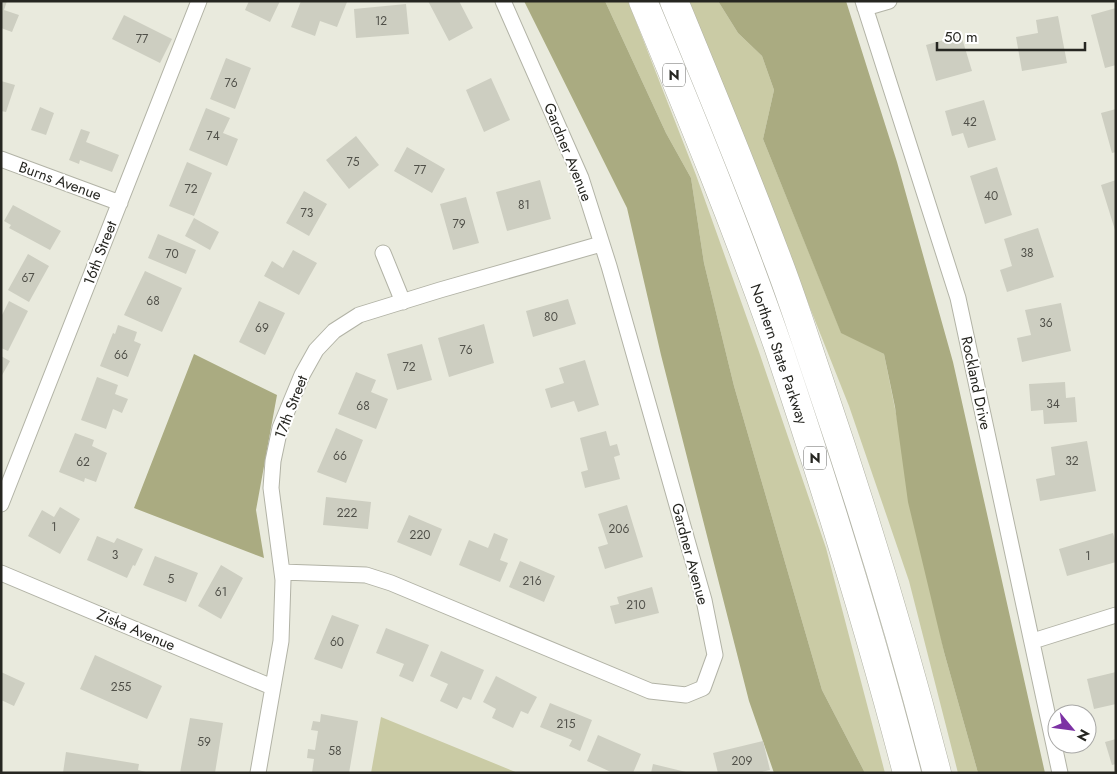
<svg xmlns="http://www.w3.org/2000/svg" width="1117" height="774" font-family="Jost,sans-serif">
<rect width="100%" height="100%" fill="#e9eadd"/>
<path fill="#cacba5" d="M605 1H628L696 175 758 349 826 548 885 773H865L822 690 734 386 704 263 691 178 666 133Z
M688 1H718L738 33 762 56 774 90 763 139 841 332 884 354 944 652 978 773H958L909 581 849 406Z
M381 717 518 773H371Z"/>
<path fill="#aaab81" d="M524 1H605L666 133 691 178 704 263 734 386 822 690 865 773H774L749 701 661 355 627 208Z
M718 1H846L897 162 953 362 1045 773H978L944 652 908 502 895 407 884 354 841 333 763 139 774 90 762 56 738 33Z
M194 354 277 395 256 510 264 558 134 508Z"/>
<path fill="#cdcec1" d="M1 1H7L4 10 19 15 12 32 1 28Z
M249 1H280L270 22 245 10Z
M301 1H345L347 2 337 27 320 21 315 36 291 27Z
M428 1H459L473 28 449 41Z
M406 4 409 34 356 38 354 9Z
M1116 8V65L1105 68 1091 15Z
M124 15 172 39 160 63 112 39Z
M1058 16 1067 63 1022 71 1016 37 1038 33 1036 20Z
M961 35 972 71 936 81 926 45Z
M226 58 251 68 235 109 210 99Z
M491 78 510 120 484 132 466 90Z
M1 81 15 85 6 112 1 111Z
M984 100 996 140 968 148 963 133 952 136 945 111Z
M40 107 54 113 46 135 31 130Z
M206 108 230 118 223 133 238 139 227 166 189 150Z
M1116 109V152L1112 153 1101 113Z
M81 129 90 132 86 142 119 155 112 172 80 160 79 164 69 160Z
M356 136 379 165 349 189 326 160Z
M407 147 445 169 432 193 394 171Z
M187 162 212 173 194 216 169 206Z
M997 167 1012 215 985 224 970 176Z
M540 180 551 219 507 231 496 192Z
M1116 180V230H1115L1101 185Z
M304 191 327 204 309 236 286 223Z
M466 197 479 243 453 250 440 204Z
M13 205 61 231 50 250 9 228 11 225 4 221Z
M194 218 219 232 210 250 185 236Z
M1038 228 1054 277 1007 292 1000 270 1012 266 1004 239Z
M158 234 196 250 186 274 148 258Z
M293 250 317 263 299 295 264 276 272 261 283 268Z
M28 254 49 266 29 302 8 290Z
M145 271 182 288 162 332 124 315Z
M568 299 576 324 533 337 526 311Z
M9 301 28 311 8 351 1 348V317Z
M259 301 285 313 265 355 239 342Z
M1061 303 1071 351 1022 362 1017 338 1031 335 1025 310Z
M484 324 494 363 449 377 438 338Z
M118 325 137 332 134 341 141 344 128 377 100 366 113 333 115 334Z
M422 344 432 380 397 390 387 354Z
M1 356 10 361 1 377Z
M585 360 599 405 578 412 574 401 551 408 545 389 564 383 559 368Z
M356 372 376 380 371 392 388 399 376 429 338 414Z
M97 377 118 385 115 394 128 399 122 413 113 409 106 429 81 420Z
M1065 382 1066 398 1075 397 1077 422 1044 424 1043 410 1031 411 1029 384Z
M336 428 363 440 346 483 317 472Z
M606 431 610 446 617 444 620 455 614 457 620 479 585 488 581 472 588 470 580 438Z
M75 433 94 440 92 446 107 453 96 482 85 478 84 482 59 472Z
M1087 441 1096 491 1040 501 1036 479 1055 475 1051 447Z
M326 497 371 502 368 529 323 525Z
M627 505 643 557 605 569 598 547 608 544 598 514Z
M60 507 80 519 60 554 28 536 42 510 54 517Z
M409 515 442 529 431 556 397 542Z
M494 533 508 539 500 560 508 563 500 582 459 565 469 540 488 548Z
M1113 533 1116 544V562L1067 576 1059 549Z
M97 536 114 543 117 538 143 549 135 566 133 565 127 578 87 560Z
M155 556 198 573 186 602 143 585Z
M520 561 555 576 544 602 509 587Z
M221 565 243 578 221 619 198 606Z
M652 587 659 613 615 624 610 606 619 604 617 597Z
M332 615 359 625 342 669 314 659Z
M386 628 429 645 413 682 399 676 404 664 376 653Z
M441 651 484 670 471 700 463 697 457 709 440 701 448 684 430 676Z
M95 655 162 686 147 719 80 689Z
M1 672 25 683 14 706 1 700Z
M1116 672V704L1094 709 1087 679Z
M496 676 537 697 528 714 521 711 513 728 492 718 496 709 483 702Z
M550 703 592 720 580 751 569 746 572 740 540 727Z
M321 714 358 721 349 773H312L314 759 307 758 308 749 315 750 318 731 311 730 313 721 320 722Z
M190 718 223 723 215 773H180Z
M598 735 641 754 633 773H613L587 761Z
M1116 739V764L1112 765 1105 742Z
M763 741 770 770 757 773H718L713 753Z
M66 752 139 764 138 770 150 773H63Z
M653 764 686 772V773H651Z"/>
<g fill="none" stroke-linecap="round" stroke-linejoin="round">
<defs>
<path id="minor" d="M863 1 958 298 1060 773
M865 8 889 1
M1 159 120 203
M383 253 403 302
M1 504 199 1
M282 572 366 575 391 583 650 691 686 695 703 688 715 655 704 600 609 266 581 178 503 1
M1 573 272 687
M1033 641 1116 615
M258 773 281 641 283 580 271 488 273 461 280 428 302 375 316 350 334 331 359 315 440 290 601 244"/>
<path id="motorway" d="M643 1C691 116 738 231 779 349 826 489 870 630 907 773
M674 1C709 86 744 170 776 256 792 297 805 339 819 380 863 509 903 640 937 773"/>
</defs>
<use href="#minor" stroke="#b2b3a6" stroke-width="17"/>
<use href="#motorway" stroke="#b2b3a6" stroke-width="29"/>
<use href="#minor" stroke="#fff" stroke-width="15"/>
<use href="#motorway" stroke="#fff" stroke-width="28"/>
</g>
<g text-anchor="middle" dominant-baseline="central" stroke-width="4" stroke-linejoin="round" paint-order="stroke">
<g font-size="12" fill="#505049">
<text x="381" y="21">12</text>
<text x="142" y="39">77</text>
<text x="231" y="83">76</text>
<text x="970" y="122">42</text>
<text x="213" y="136">74</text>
<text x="353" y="162">75</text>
<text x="420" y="170">77</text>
<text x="191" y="189">72</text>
<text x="991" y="196">40</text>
<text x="524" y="205">81</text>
<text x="307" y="213">73</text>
<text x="459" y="224">79</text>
<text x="1027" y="253">38</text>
<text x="172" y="254">70</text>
<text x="28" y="278">67</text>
<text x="153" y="301">68</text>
<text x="551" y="317">80</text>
<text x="1046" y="323">36</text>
<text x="262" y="328">69</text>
<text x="466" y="350">76</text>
<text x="121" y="355">66</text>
<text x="409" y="367">72</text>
<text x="1053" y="404">34</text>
<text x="363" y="406">68</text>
<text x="340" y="456">66</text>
<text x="1072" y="461">32</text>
<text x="83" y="462">62</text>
<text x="347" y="513">222</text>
<text x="54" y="527">1</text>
<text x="619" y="529">206</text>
<text x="420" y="535">220</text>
<text x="115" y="555">3</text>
<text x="1088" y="556">1</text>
<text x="171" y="579">5</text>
<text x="532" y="581">216</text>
<text x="221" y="592">61</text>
<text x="636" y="605">210</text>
<text x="337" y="642">60</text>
<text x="121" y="687">255</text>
<text x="566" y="724">215</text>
<text x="204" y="742">59</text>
<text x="335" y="751">58</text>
<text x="742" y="761">209</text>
</g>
<g fill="#fff" stroke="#676764" stroke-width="1">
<rect x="663" y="63.5" width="22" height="23" rx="4"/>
<rect x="804" y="446.5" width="22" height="23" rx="4"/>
</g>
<g font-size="14" font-weight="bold" fill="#262621">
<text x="674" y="75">N</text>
<text x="815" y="458">N</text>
</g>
<g font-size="15" fill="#262621" stroke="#fff">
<text transform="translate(568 152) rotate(68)">Gardner Avenue</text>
<text transform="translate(60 181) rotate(20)">Burns Avenue</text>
<text transform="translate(100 253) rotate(-69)">16th Street</text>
<text transform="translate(779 354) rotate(71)">Northern State Parkway</text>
<text transform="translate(976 383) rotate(78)">Rockland Drive</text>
<text transform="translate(291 407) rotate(-69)">17th Street</text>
<text transform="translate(690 554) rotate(75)">Gardner Avenue</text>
<text transform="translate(136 630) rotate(23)">Ziska Avenue</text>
</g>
</g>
<rect width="1117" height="774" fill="none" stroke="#262621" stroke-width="5"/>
<g transform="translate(1072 729) rotate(119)"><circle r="24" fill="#ffffff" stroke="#a8a8a6"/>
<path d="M0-4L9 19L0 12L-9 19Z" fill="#7c32a4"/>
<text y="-8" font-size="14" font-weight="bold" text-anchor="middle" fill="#262621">N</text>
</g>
<path d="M937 42v8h148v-8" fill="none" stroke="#262621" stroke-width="2.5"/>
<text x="944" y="42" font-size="15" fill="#262621" stroke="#ffffff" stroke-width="4" paint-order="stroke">50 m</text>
</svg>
